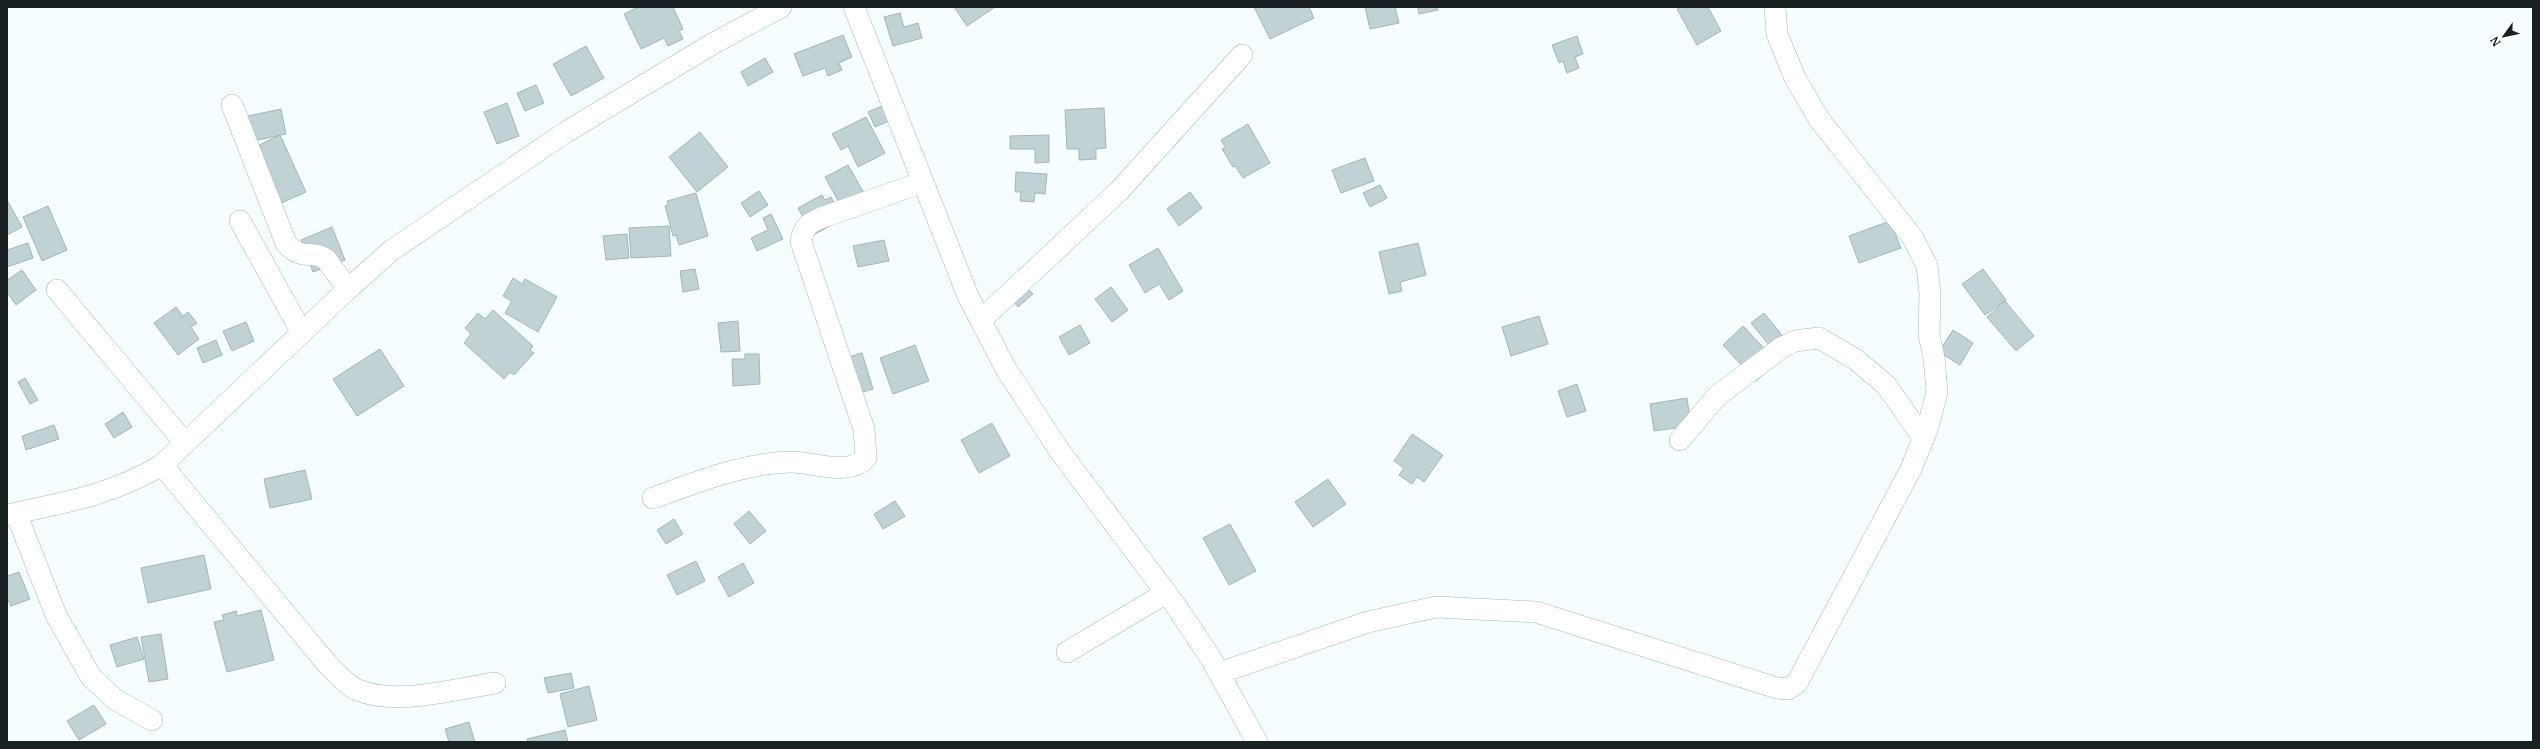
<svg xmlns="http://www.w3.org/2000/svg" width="2540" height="749" font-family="Merriweather,serif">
<rect width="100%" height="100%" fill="#f6fdfe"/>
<path fill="#c0d2d5" stroke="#a4b5b8" d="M638 7H673L683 29 679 31 683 39 668 46 664 38 641 49 624 14Z
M954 7H995L967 26Z
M1254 7H1309L1314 18 1270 39Z
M1365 7H1395L1399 23 1370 29Z
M1418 7H1437L1438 10 1419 14Z
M1681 7H1708L1721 31 1697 45 1677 9Z
M900 13 904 27 918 23 922 38 893 46 884 17Z
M843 35 852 57 839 63 842 70 828 76 825 68 803 76 794 54Z
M1577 36 1583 54 1575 57 1579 68 1567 73 1563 61 1559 63 1552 45Z
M586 46 604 78 571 96 553 64Z
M765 58 773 72 748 86 741 72Z
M536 85 544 103 525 111 517 93Z
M507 103 519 136 497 144 484 112Z
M882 106 889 121 875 127 868 112Z
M1104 108 1106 148 1096 149V159L1079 160V149H1067L1065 110Z
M281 109 286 134 249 142 243 117Z
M866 117 885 153 858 167 848 146 841 150 832 134Z
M1248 124 1270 163 1243 178 1235 166 1233 167 1222 149 1225 147 1221 140Z
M700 132 728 167 697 192 669 157Z
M280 135 306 192 279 204 253 148Z
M1049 135V162L1035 163V149H1010V136Z
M1365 158 1374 181 1341 193 1332 170Z
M848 165 864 193 841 206 825 177Z
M1016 172 1047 174 1045 194 1035 193 1034 202 1020 201 1021 192H1015Z
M1380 185 1387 198 1370 207 1363 193Z
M759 191 768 205 750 217 741 203Z
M1190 192 1202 208 1179 226 1167 209Z
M696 193 708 236 679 245 676 235 673 236 665 206 668 205 667 201Z
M822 195 825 200 831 197 843 219 813 235 798 208Z
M7 200 22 227 7 235Z
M48 206 67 250 42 261 23 217Z
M771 214 783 239 757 251 751 238 768 230 763 218Z
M1890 221 1901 248 1859 263 1849 236Z
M669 226 671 256 631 258 629 228Z
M332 227 345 260 313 272 301 240Z
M627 234 629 258 606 260 603 236Z
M884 240 889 261 858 267 853 246Z
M28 243 33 258 7 267V250Z
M1418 243 1426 275 1400 282 1402 291 1389 294 1379 252Z
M1158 248 1183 291 1169 300 1159 284 1145 293 1129 265Z
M695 269 699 289 683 292 680 271Z
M1983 269 2006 300 1985 315 1962 284Z
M22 270 36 290 16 305 7 292V280Z
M1015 274 1033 294 1018 307 1001 287Z
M513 278 522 284 525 279 557 297 538 332 505 313 512 301 503 296Z
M1111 287 1128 310 1112 322 1095 299Z
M2005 301 2034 336 2016 351 1987 317Z
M176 307 183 316 188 312 197 323 191 327 199 339 178 355 154 323Z
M493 310 533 346 530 350 534 353 514 375 510 372 504 379 464 343 471 334 465 328 478 313 485 319Z
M1764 313 1782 335 1770 346 1751 323Z
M1539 316 1548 344 1511 356 1502 327Z
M738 321 740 351 721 352 718 323Z
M246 322 254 341 232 351 223 331Z
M1080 325 1090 343 1069 355 1059 337Z
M1743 326 1777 362 1756 381 1723 345Z
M1953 330 1973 343 1960 365 1939 352Z
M216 340 222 355 203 363 197 348Z
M915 345 929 381 893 394 880 358Z
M380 349 404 386 357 416 333 379Z
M862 353 873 389 856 394 846 358Z
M745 354H759L760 384 733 386 732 359H745Z
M25 378 38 400 30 404 18 382Z
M1577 384 1586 411 1567 417 1558 391Z
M1687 398 1691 426 1654 431 1650 404Z
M123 412 132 427 114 438 105 424Z
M992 423 1010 456 979 473 961 440Z
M54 425 59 439 26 450 22 436Z
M1412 434 1443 455 1424 482 1417 477 1412 484 1399 475 1404 468 1394 461Z
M305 470 312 499 270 508 264 479Z
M1328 479 1346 504 1313 527 1295 502Z
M895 501 905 516 883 529 874 514Z
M749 511 766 531 750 544 734 524Z
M674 519 683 534 666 544 657 530Z
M1230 524 1256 571 1229 585 1203 538Z
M204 555 211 589 148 603 141 568Z
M696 561 705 581 677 595 667 575Z
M743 563 754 583 729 597 718 577Z
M19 572 30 599 11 606 7 597V576Z
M261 610 274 660 227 672 214 622 224 620 222 615 236 611 237 616Z
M161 634 168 679 149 682 141 637Z
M137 637 144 659 117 667 110 645Z
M571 673 574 688 548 693 544 678Z
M589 686 597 720 568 727 560 694Z
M94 705 106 724 79 740 67 721Z
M469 722 475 742H449L445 729Z
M565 730 568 742H528L527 739Z"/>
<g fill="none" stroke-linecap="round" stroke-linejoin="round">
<defs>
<path id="minor" d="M854 7 968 296 1006 369 1061 453 1176 606 1210 657 1257 742
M232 105 286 243C302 262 311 249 326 259L348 289
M240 221 302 333
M57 290 185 443
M981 320 1118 192 1242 55
M1680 440 1717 396 1781 348 1795 341 1819 338 1855 359 1886 385 1923 438
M162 465 329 666C337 673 347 686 358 690 396 706 455 689 495 683
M653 498C698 482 743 463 791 462 816 462 847 477 866 458L864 429 801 242C803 228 808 223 821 218L923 182
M16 513 56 615 91 677 116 700 152 720
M7 515C66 502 109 496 162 465L348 289 392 250 566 132 714 43 781 7
M1067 652 1166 593
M1219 673 1368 622 1436 607 1536 612 1777 688 1788 689 1797 683 1911 469 1927 430 1937 392 1934 358 1929 335 1930 294 1927 266 1913 238 1819 119 1795 78 1777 34 1775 7"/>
</defs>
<use href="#minor" stroke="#a7b9bb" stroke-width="22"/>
<use href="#minor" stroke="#fff" stroke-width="21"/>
</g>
<rect width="2540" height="749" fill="none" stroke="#1a2122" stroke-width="16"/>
<g transform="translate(2504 36) rotate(237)" stroke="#ffffff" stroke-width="3" paint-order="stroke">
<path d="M0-3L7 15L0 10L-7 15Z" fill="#1a2122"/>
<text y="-6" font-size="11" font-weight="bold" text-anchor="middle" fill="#1a2122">N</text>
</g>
</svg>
